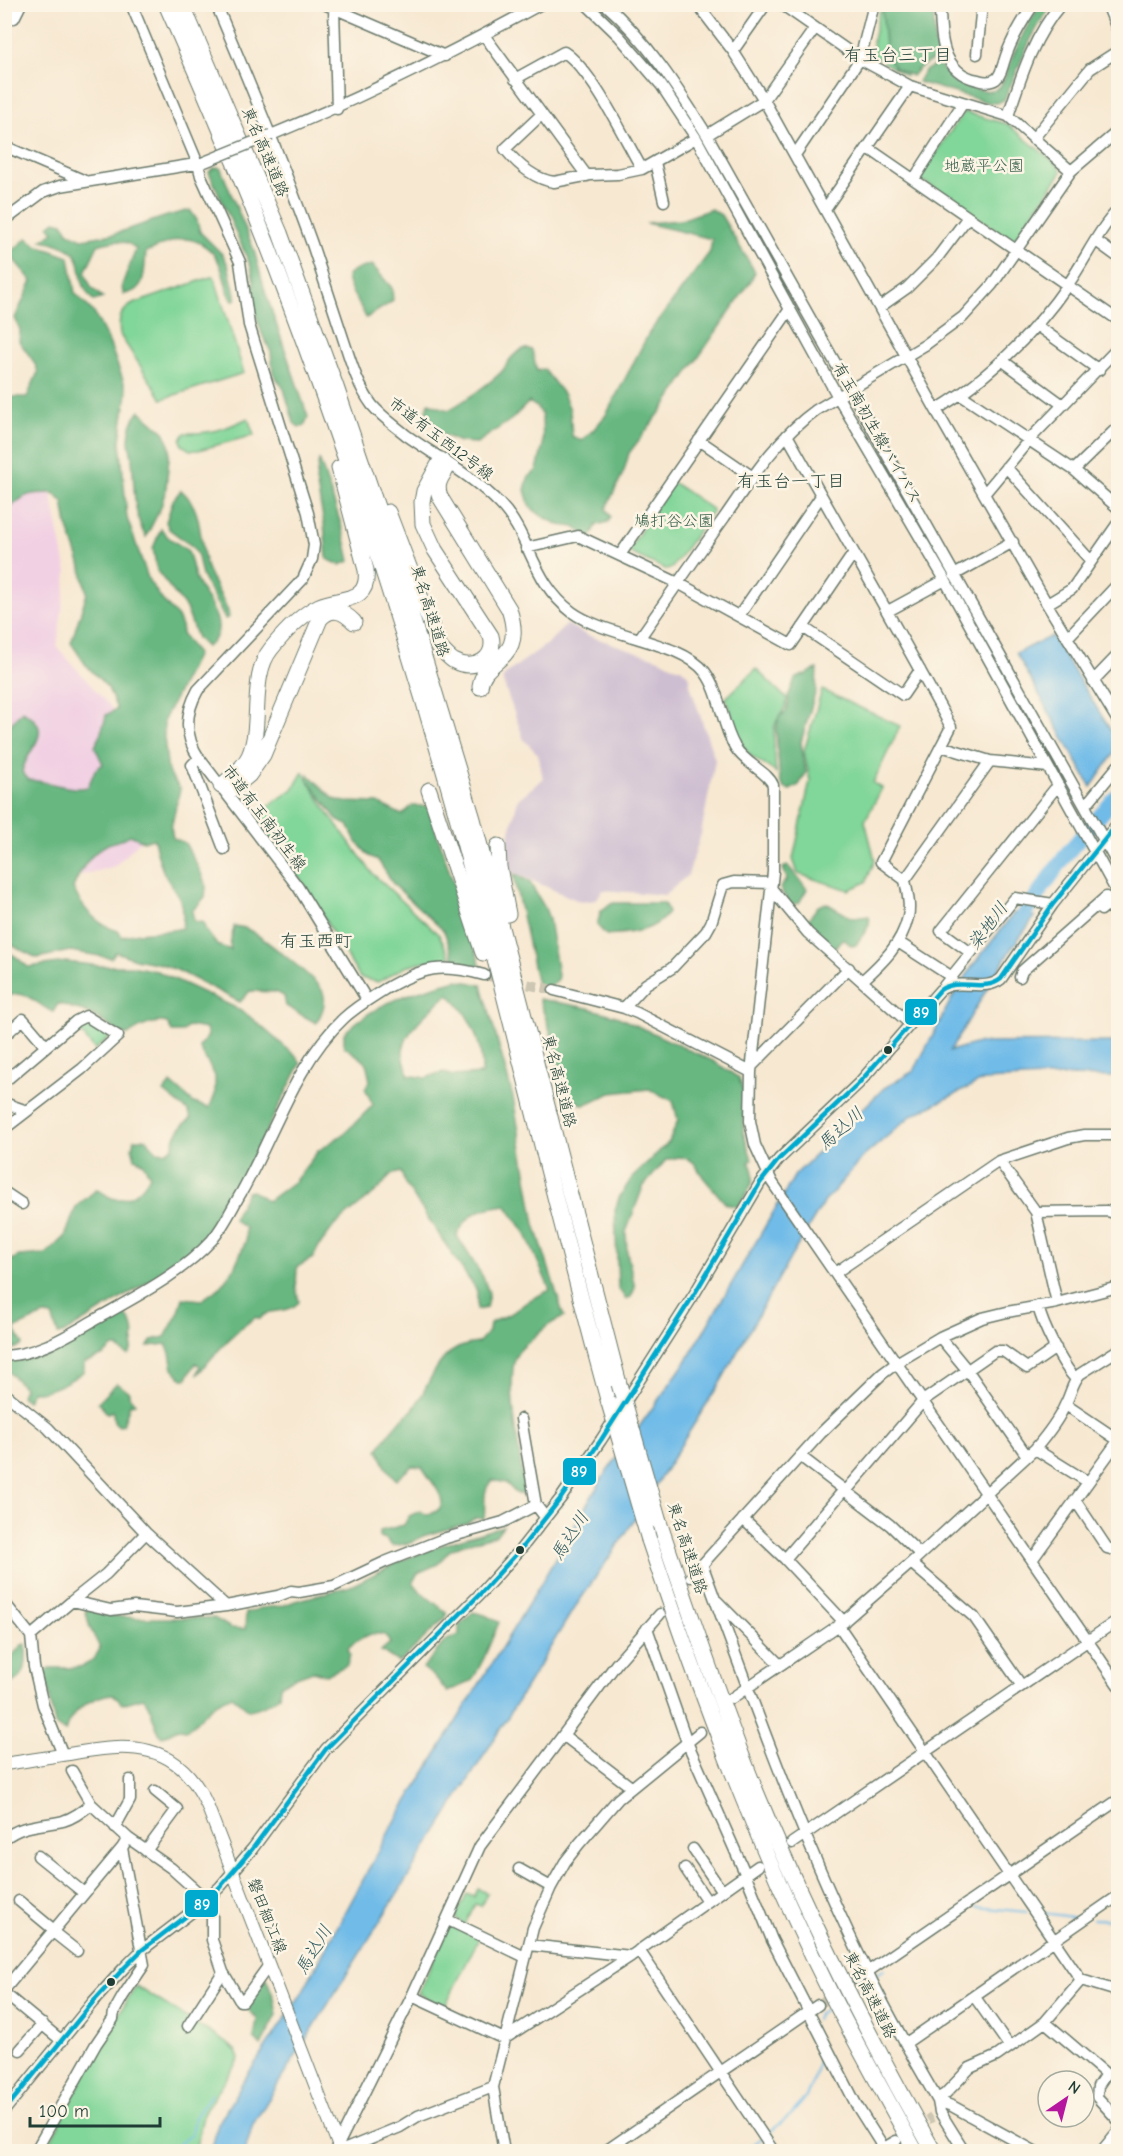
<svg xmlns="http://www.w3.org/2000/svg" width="1123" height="2156" font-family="'Comic Neue','Klee One',sans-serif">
<rect width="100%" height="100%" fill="#fcf5e5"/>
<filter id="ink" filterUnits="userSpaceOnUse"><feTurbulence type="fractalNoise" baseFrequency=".0167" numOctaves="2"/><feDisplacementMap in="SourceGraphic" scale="12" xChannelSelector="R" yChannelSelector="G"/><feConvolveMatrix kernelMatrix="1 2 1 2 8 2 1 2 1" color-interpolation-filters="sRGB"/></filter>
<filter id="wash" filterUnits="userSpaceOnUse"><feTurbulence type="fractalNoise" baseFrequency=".008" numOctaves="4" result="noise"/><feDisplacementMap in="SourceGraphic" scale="24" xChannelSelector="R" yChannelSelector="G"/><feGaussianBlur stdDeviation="1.35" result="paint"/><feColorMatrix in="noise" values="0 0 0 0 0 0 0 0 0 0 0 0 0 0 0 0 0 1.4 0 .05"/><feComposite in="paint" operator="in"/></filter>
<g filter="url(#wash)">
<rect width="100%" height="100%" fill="#f7e8d1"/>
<path fill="#f1d0e3" d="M4 474 49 484 67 573 57 647 126 724 163 818 115 866 12 894 4 892Z"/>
<path fill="#cebed1" d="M567 624 586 635 662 660 677 668H681L690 677V685L715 760 701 834 688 875 665 895 603 890 596 900 581 902 510 871 508 840 518 799 543 779 538 754 524 740 502 679 507 673 548 643Z"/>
<path fill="#81d699" stroke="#508a66" stroke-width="1.5" d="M882 11C886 37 878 62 907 73L906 76 874 56 873 40 879 12Z
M964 112 1007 124 1060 167 1061 173 1015 239H1010L922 180V172Z
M214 276 244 373 162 399 120 335C118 320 119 312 133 304Z
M248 418 254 435 199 450H190L182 445 181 439 185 433C211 434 225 429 248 418Z
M671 481 713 510 672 568 667 570 628 552Z
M756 669 787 699C787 711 776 716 774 729 773 743 775 759 776 773 767 765 757 762 749 754 734 739 734 716 726 698Z
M822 690 900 726 873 783 882 788 865 821 875 860 866 882 849 890 798 874 793 859 810 781 804 751Z
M303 772 328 813 373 874 439 935 450 957 442 962C418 957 399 970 378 982L360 978 301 880 254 816 293 789Z
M86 1021 111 1036 95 1050 76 1027Z
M478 1889 487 1893 481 1906 475 1904 465 1925 455 1918 467 1894 474 1897Z
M451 1924 479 1938 444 2008 418 1993Z
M136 1986 227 2043 236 2051 239 2059 204 2112 195 2151 45 2152 102 2041Z"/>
<path fill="#68b781" stroke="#447a5a" stroke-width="1.5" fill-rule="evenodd" d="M882 5H933L935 44 939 56 918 69 912 76 895 68 886 55Z
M1041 5H1053C1029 33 1020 67 1004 100L997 103H990L918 82 924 71 938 64C948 75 978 96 995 90 1002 88 1005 77 1007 71 1016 47 1026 25 1041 5Z
M218 167 221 169 254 250 265 291 308 417 304 426 299 427 294 423 284 389 273 373 271 352 262 334 252 302 254 283 251 267 209 172 213 168Z
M711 209 721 215 755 272 751 281 665 406 629 453 624 471 606 509 611 517 608 522 597 525 590 538 574 527 559 525 542 516 530 507 525 490 528 478 537 470 543 445 542 415 537 407 529 402 512 419 477 443 460 442 439 433 426 410 429 403 448 410C459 405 496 379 503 370 508 363 510 357 518 352 523 348 526 348 532 350L537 371 544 369 564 395 570 410 572 436 582 441 594 429 606 415 649 333 710 252 712 239 646 223 681 220Z
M190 210 197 220 200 232 223 255 228 265 236 298 233 301 230 297C226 287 224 275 220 265 215 251 198 238 183 239 171 240 157 248 146 252 144 270 147 293 123 294L122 285 136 249C125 238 112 241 98 245L85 272 91 287 103 298 94 301C71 279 92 256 60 245 54 243 49 241 42 240L54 232 49 226 55 221 63 223 69 233 82 239 114 234 167 216Z
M27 238 36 245 69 257 75 293 94 313 109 342 126 388 127 393 120 440 127 518 149 581 163 601 178 617 181 624 182 634 197 654 164 720V737L168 772 180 789 171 828 173 838 185 843 201 873 206 886 205 897 192 911 194 921 204 923 205 929 217 945 231 950 230 944 234 926C238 927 244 927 247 929 260 935 318 980 323 992 327 1003 322 1014 316 1023L286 1006 284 996 276 992 250 991 240 1002 177 970 161 964 135 959 116 952 111 958 70 951 37 958 5 942 6 730 22 711C59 731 26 748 22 772L29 780C49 781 68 791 88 787L95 770 103 764 95 747C99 736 104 727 106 715L117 709 108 688 86 665 71 643 87 593 80 563 67 525 63 502 53 493C25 493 26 494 5 512V397H27L38 372 34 362 19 341 20 330 15 318 32 281 9 254ZM130 835 143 841 154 839C156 849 159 861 163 871 175 896 187 896 182 928 162 934 141 929 122 937L118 931C95 924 82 908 73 888 80 870 90 853 108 844 116 841 123 840 130 835Z
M372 265 392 288 393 301 366 318C361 304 348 291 347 277L352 271Z
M140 411 165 433 170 448 166 488 161 507 146 537C132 514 135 485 132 460 132 453 129 447 129 441 129 430 132 419 140 411Z
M319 459C331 493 343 526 350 561L340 565 327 559 324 523 316 481Z
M181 490C205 510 198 542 207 568 213 583 222 597 228 611L229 617 225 619 202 576 198 556 193 547 169 529 166 522 173 500Z
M161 529 168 537 188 551C192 561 193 575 198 584 208 602 233 631 206 647L197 638 186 608 157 571 153 548Z
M817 669 816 690 801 742 806 773 799 785 790 790 784 788 780 781 776 729 779 717 786 711 789 702 788 697 795 679Z
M308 774 334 799 345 802 378 803 402 815 412 806H428L481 967 455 962 444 931 394 885 378 860 369 856 356 841 348 825 338 821 308 780Z
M788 866 807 889 799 903 790 905 780 888 787 879 783 868Z
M513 874 529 881 545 908 549 919 558 975 557 981 550 985 548 989H538Z
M611 903H664L668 913C653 933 629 933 606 935L597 925 601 911Z
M826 903 852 918 869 916C872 927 861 936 856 945L852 946 843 939 839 942 835 948C822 944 813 933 807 921L818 906Z
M5 951 15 956 28 967 66 962 101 966H131L157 971 234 1007 249 1016 297 1057 301 1063 247 1169 207 1235 176 1265 63 1334H58L52 1316 44 1315 14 1329 23 1344 20 1347 5 1351 4 1264 19 1256 46 1254 65 1237 76 1207 96 1190C103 1191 106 1196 112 1198 129 1203 144 1188 150 1175L142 1162 135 1158 132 1148 134 1139H146L157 1151 165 1152 173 1147C174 1135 180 1126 191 1119L189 1112 164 1092 171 1083 194 1103 209 1108 215 1095V1076L199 1047 208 1036 206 1029 189 1026 182 1032H172L167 1023C156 1019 137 1028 128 1035L122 1034C107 1025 93 1012 76 1009 69 1008 66 1004 58 1004L53 1012C35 1004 27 988 5 997Z
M457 980 482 985 513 1097 535 1224 564 1317C550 1323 545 1327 534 1338 528 1343 522 1346 517 1354 504 1378 521 1458 524 1488L522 1495 516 1493 506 1483 493 1480C481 1489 486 1505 484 1519L476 1518 465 1524 423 1536 411 1543 392 1546 386 1539 380 1537V1531L404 1525 409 1516 420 1511 427 1515C459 1507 430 1482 422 1467L412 1466 396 1480 386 1467 378 1450C384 1440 392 1429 400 1421 405 1416 411 1413 414 1408 433 1380 437 1346 478 1343L489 1331 490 1323 512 1313 530 1300 550 1290 525 1232 506 1205C481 1208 468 1212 457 1236L483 1277 489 1293 486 1308 477 1310V1291L405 1184 401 1172 390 1175 380 1188 334 1226 319 1246 313 1258 297 1267 296 1287 299 1302C285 1317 271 1305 260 1319L256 1317C234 1331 214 1355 197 1375L200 1366 196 1363 186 1379H182L173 1369 170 1353 166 1344 148 1346 152 1340 165 1337 179 1312 183 1298 202 1300 220 1287 233 1270 246 1241 245 1228 233 1219 247 1192 252 1191 268 1201 295 1181 318 1151 346 1132 373 1105 365 1088 370 1081 366 1062 344 1046V1033C378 1001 413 992 457 980ZM448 994C471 1014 483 1044 482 1074L453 1076 443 1072 426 1078 408 1075C407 1067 402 1058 403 1051 405 1029 433 1008 448 994Z
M539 999 588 1008 616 1016 713 1061 727 1070 739 1078 745 1097 743 1132 752 1159 749 1162C760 1181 748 1190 738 1207L726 1204 703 1177 695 1164 689 1159 679 1157 666 1160 643 1187 626 1232 627 1252 635 1288 631 1297 626 1299 618 1288 615 1210 619 1198 633 1176 669 1142 678 1120 673 1101 649 1089 611 1093 584 1105 570 1098 562 1083 558 1054Z
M122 1312C137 1323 135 1338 130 1354L127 1355 117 1347H113L104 1355 84 1363V1371C74 1379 44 1396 32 1391L27 1401 21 1396 24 1388 8 1371 5 1372 4 1362C31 1360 58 1350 81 1336 95 1327 106 1316 122 1312Z
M117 1383 129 1392V1396L135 1403 132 1405 130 1404 123 1425 119 1426 114 1422 113 1411 107 1413 98 1402Z
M503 1526 496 1535 461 1545 449 1551 438 1564 418 1573 413 1582 421 1592 446 1612 447 1616 405 1657 398 1662 381 1651 390 1643 385 1635C370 1631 359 1638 348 1648L350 1655 347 1665 326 1675 313 1671 291 1679 280 1686 279 1696C269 1704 261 1708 249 1710L232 1696C211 1701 203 1718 187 1730L178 1729 162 1737C152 1725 153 1706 143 1698L122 1704 113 1694C92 1696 70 1711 65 1732L55 1725 45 1672 49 1668C69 1667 90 1673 100 1648L90 1628 85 1608 112 1616 137 1618H214L231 1628 245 1629 246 1613 261 1608 282 1606 295 1601 351 1586 400 1561 439 1546Z
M473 1612 485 1615 499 1622 484 1658 472 1681 447 1692 437 1679 423 1668 445 1641 459 1635V1626Z
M26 1644C26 1668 29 1675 5 1687V1664L22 1645Z
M266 1978 274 1997 277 2015 261 2046 254 2038 257 2019 246 2007 249 1995 261 1979Z"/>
<path fill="#6fbbe8" stroke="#477c8e" stroke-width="1.5" d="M1052 636 1115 737 1118 748 1091 787 1016 653Z
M1014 913 1035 917 1011 949 950 1051 978 1043 1118 1042V1077L1064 1076 984 1080 911 1116 863 1157 822 1205 792 1255 721 1381 624 1536 571 1613 506 1720 253 2124 245 2151 211 2152 218 2124 244 2080 300 1996 391 1828 537 1590 603 1477 687 1360 795 1175 884 1088 914 1071 952 998 974 964Z"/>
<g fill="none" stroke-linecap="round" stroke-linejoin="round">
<path stroke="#6fbbe8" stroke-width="2" d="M977 1907 1027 1912
M1043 1913 1079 1918
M1093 1919 1118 1920
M873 1977 885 1969
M858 1986 868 1980
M816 2019 818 2014 826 2009
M766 2135 792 2114 805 2098 814 2079 820 2053 812 2030 813 2027
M163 2152 174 2148 190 2135 193 2129 195 2117 212 2093
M744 2152 762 2138"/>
<path stroke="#6fbbe8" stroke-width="15" d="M1013 930 1068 852 1118 795"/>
</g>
</g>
<g filter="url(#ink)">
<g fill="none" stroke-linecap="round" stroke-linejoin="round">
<path stroke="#ccc6b2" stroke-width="10" stroke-dasharray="10 5" stroke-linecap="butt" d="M484 975 554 990
M818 2005 857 1979
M915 2128 932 2117"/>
<defs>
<path id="minor" d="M131 4 198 164 201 176 240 262 249 325 308 513 314 545 312 559 303 579 198 690C185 713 184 736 199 758L298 887 367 1000
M216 4C250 84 283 163 312 244 322 274 332 305 342 335 350 359 357 385 372 405 382 417 394 425 406 435 437 457 473 476 500 504 531 536 531 581 572 612 606 637 681 641 705 672 721 693 721 724 735 747 745 764 768 772 773 785V872L751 1072 750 1121 755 1145 772 1182 1118 1685
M324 4 445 56
M586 4 619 36 661 85 696 138 838 397 945 580 1118 894
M605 4C647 40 678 89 707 135L1118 865
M697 4 733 51 764 100 936 410 1047 604 1118 721
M781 4 860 59 910 86 1008 116 1071 171
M940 4C940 35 941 73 978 80 984 82 990 83 996 79 1001 75 1002 68 1004 62 1010 41 1021 23 1034 4
M1107 4 1118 31
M334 9 337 109
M4 14 14 18 21 4
M484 35 587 176
M733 51 766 4
M977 54 982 4
M515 79 564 52C593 71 624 138 642 169
M541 115 505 149C518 165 534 179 554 182L590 175 618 174 642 169 696 138
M1008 116C1021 77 1033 37 1061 4
M271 135C364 97 453 52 541 4
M707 135 764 100 815 28
M1033 139 1090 69 1118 51
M4 146 83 180
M868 148 1118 320
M795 155 860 59 874 4
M655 162 664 201
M914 179 963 103
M825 209 910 86
M4 221 43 192 60 186 202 163
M1096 241 1118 257
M880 307 907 288 937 258 968 217
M1036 325 1099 370
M1003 361 1063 405
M961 395 1074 470 1118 508
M936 410C990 377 1034 334 1069 283 1085 260 1099 229 1118 210
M787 435C842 532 898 629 951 727L881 862 905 880C907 891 911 906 908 917 902 944 882 963 862 981
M699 440 753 477
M1006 467 1091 561
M1074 470 1118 427
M984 494 1029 440 1118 348
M526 548 578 536 678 583 791 645 853 554
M620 555 790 309
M954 575 1013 542
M1047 604 1072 589 1118 523
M888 611 945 580
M739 616 821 496
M803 627 903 695 920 670
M1068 637 1118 584
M639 639C667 599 695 558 724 518 751 479 777 438 816 410L925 345 963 317 992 285 1071 171 1118 131
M1093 681 1118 655
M941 746 990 761 1048 767
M199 758 192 765 224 849
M1085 806 1118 766
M905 880 990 761
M770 887 808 933 910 1024
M1101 910 1109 903 1118 919
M898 942 952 977
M971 953 941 931 1054 790 1059 786
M1020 977 1022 971 1106 897
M944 986 1015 898 1053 904
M554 990 624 1008 637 1013 751 1072
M624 1008 646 984 672 968 706 932 711 923 723 885 734 882 771 883
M4 1036 23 1019 46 1046
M753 1065 849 968
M4 1082 76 1021 86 1016 118 1036 82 1069 4 1129
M4 1103 27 1111
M999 1161 1036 1212 1057 1303
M4 1192 22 1204
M1036 1212 1107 1211 1118 1214
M835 1273 999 1161 1068 1138 1084 1135H1118
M1038 1306C1042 1324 1063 1367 1076 1379
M940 1337 968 1371 1027 1456
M4 1356C41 1354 69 1334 100 1317 139 1295 182 1273 212 1240 224 1226 232 1208 241 1193 273 1137 296 1062 344 1018 357 1006 371 998 385 989 423 967 442 963 484 975
M4 1393 48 1428 146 1533 226 1606
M1066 1405 1118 1440
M521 1419 536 1505
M1035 1449 1088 1482
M800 1456 890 1525 920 1554
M846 1491 924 1400 995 1351H1003L1027 1368 1056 1348
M1075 1500 1107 1548 1118 1551
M743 1519 785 1559 844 1622
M785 1559 844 1490
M1032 1560 1118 1441
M911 1563 974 1617 1021 1685
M702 1564C753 1702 802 1841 868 1973 889 2017 914 2059 938 2101L940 2112 965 2152
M691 1577 821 1433 882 1374 898 1362 940 1337 982 1318 1007 1312 1057 1303 1118 1287
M72 1601 106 1574 146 1533
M717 1601 780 1665
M4 1602 31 1636 34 1667 43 1705 63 1755
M839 1626 1081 1980 1114 1990 1118 1987
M647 1628 687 1742 745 1873 772 1940 857 2106 886 2152
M31 1636 72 1601 111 1610 134 1607 177 1612 226 1606 278 1596 291 1591 299 1592 334 1586 385 1562 446 1538 503 1522 536 1505 545 1517
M732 1698 842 1623 911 1563 1035 1449C1046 1436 1058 1421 1065 1405 1071 1394 1072 1383 1080 1374L1118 1350
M563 1735 631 1787
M115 1827 130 1800V1780
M128 1838 171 1868 201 1895 212 1915V1940L223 1972 188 2026
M4 1839C22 1824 42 1826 63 1821 73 1818 83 1811 91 1804
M792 1843 1118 1620
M693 1849 721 1890
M146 1851 177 1809 155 1791
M38 1856 84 1893
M685 1868 707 1901
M519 1869 551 1887
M19 1901 54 1930
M448 1920 525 1957
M53 1932 77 1951
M529 1945 631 1956
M639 1950 774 2152
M223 1972 240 2001H243L269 1965
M857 1979 1118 1800
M4 1990 122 1848
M4 1993 62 2041
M412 1996 504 2039 631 1956 758 1866
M974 1996 1010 2047
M1045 2022 1106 2074 1098 2086 1097 2097 1118 2120
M906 2043 1118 1896
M20 2050 43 2024
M937 2099 945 2094 970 2068 997 2056 1045 2022 1081 1980
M938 2101 952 2106 1036 2152
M4 2111 93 2002 124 1968 142 1950 197 1908 220 1887 253 1848 326 1749 480 1594 520 1550 561 1498 601 1440 695 1293 760 1183 779 1159 859 1083 940 990C958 977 983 993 1001 979L1053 904 1118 823
M335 2151 412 1996 480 1846 617 1663 660 1614
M341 2151 400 2127 418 2116 493 2087
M35 2152 96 2044 113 2019 114 2012 123 1996 144 1965 122 1848 128 1838 91 1804 72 1771
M504 2152 493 2087 533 1928 551 1887 565 1862 579 1844 618 1799 700 1732
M604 2152 818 2005
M877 2152 896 2141
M1101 2152 1118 2131"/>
<path id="major" d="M4 1764C26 1761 47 1757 69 1754 128 1743 178 1740 207 1805L341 2152"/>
<path id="highway" d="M166 4C208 99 249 194 285 291 351 466 409 644 459 824 512 1016 556 1211 609 1403
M182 4 280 233 336 387 391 548 473 819 619 1384
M446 470C439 480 436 486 440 497L509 609C527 664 483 655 480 687
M388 512 440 648C445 653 449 658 454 661 474 672 497 659 491 636L435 550 423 524 422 502 424 491 441 460
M221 786C231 777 243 769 249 756 263 725 249 676 271 649 283 634 301 615 319 606 340 596 370 605 366 570L339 468
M232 789 249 775 263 755 320 619C332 606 343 611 354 622
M429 790 483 953
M498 846 499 867 508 914
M659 1522C690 1613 721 1705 757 1794 808 1917 868 2036 934 2152
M649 1540C700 1694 757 1846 830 1992 857 2046 887 2099 916 2152"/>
</defs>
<use href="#minor" stroke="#6b796b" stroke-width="13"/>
<use href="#major" stroke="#6b796b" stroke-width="14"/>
<use href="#highway" stroke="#6b796b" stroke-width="17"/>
<use href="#minor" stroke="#fff" stroke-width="10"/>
<use href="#major" stroke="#fff" stroke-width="12"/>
<use href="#highway" stroke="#fff" stroke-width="15"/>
<defs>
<path id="minor-bridge" d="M202 163 271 135"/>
<path id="highway-bridge" d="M619 1384 659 1522
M609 1403 649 1540"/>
</defs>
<use href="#minor-bridge" stroke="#6b796b" stroke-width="13" stroke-linecap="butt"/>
<use href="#highway-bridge" stroke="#6b796b" stroke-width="17" stroke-linecap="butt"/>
<use href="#minor-bridge" stroke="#fff" stroke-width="10"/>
<use href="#highway-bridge" stroke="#fff" stroke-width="15"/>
<defs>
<path id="bus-1" d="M4 2111 93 2002 124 1968 142 1950 197 1908 220 1887 253 1848 326 1749 480 1594 520 1550 561 1498 601 1440 695 1293 760 1183 779 1159 859 1083 940 990C958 977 983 993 1001 979L1053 904 1118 823"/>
</defs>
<use href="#bus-1" stroke="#fcf5e5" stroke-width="9"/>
<use href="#bus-1" stroke="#00a9ce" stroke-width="4.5"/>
</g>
</g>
<g fill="#1f3d34" stroke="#fcf5e5" stroke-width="2">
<circle cx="888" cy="1050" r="5"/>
<circle cx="520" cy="1550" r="5"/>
<circle cx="111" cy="1982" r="5"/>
</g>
<g text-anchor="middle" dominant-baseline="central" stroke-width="5" stroke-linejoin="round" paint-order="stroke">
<g font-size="16" fill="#1f3d34" stroke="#fcf5e5">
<text transform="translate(265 152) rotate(67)">東名高速道路</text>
<text transform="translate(877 433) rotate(60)">有玉南初生線バイパス</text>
<text transform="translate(441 439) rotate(37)">市道有玉西12号線</text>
<text transform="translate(430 611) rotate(73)">東名高速道路</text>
<text transform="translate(264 818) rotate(53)">市道有玉南初生線</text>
<text transform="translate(559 1081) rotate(76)">東名高速道路</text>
<text transform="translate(687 1548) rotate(72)">東名高速道路</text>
<text transform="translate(267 1916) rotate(68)">磐田細江線</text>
<text transform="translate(870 1995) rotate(63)">東名高速道路</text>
</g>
<g font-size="16" fill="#335c48" stroke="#fcf5e5">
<text x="984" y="166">地蔵平公園</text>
<text x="674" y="521">鳩打谷公園</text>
</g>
<g font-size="18" fill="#1f3d34" stroke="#fcf5e5">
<text x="898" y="55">有玉台三丁目</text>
<text x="791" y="481">有玉台一丁目</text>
<text x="316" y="941">有玉西町</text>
</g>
<g font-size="18" font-style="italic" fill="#335c61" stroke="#fcf5e5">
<text transform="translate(988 926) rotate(-53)">染地川</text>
<text transform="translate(841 1129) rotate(-42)">馬込川</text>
<text transform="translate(570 1536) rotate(-57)">馬込川</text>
<text transform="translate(314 1950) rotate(-59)">馬込川</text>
</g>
</g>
<g stroke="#fcf5e5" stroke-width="2">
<rect x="904" y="998" width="34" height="28" rx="6" fill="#00a9ce"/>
<rect x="562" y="1457" width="35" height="29" rx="6" fill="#00a9ce"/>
<rect x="184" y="1889" width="35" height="29" rx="6" fill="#00a9ce"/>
</g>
<g font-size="16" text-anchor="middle" font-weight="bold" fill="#fff">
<text x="921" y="1018">89</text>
<text x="579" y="1477">89</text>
<text x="202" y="1910">89</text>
</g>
<rect width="1123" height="2156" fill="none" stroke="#fcf5e5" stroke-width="24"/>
<g transform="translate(1066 2099) rotate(35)"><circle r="28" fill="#fcf5e5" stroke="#a4ab9e" stroke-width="1.5"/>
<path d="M0-4.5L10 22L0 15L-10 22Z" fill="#b5179e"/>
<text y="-9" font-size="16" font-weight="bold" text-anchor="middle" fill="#1f3d34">N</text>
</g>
<path d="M30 2117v9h130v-9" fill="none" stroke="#1f3d34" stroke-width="3"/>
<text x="39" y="2117" font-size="18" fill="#1f3d34" stroke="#fcf5e5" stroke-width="4.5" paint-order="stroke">100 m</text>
</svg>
